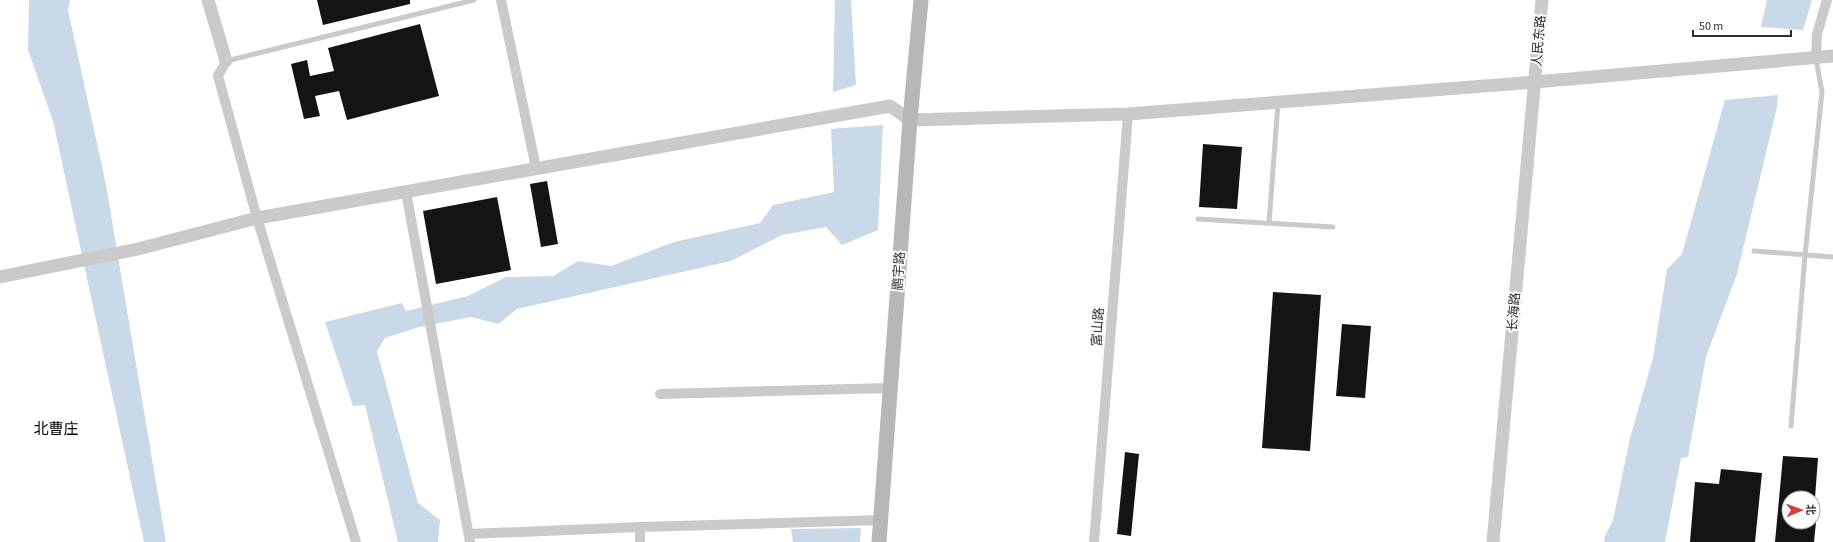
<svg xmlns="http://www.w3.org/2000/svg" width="1833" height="542" font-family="'Source Sans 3','Noto Sans SC',sans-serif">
<rect width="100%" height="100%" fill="#fff"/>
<path fill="#c9d9e8" d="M29 0H70L68 10 106 185 166 542H144L53 121 28 50Z
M835 0H851L856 85 833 92Z
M1767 0H1812L1803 30 1761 27Z
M1778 95 1777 107 1737 274 1706 357 1688 457 1681 458 1665 542H1604L1605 536 1613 520 1630 438 1653 358 1667 269 1682 254 1725 100Z
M883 125 878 230 842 245 826 227 782 235 731 261 517 309 498 324 471 317 419 327 385 338 377 351 418 503 440 520 438 542H398L365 405 353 406 325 322 402 303 406 311 468 296 506 277 553 276 578 261 611 266 674 242 760 223 773 205 834 192 831 129Z
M861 528 860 542H793L791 529Z"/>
<path fill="#141414" d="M317 0H410V4L323 25Z
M420 24 439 96 347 120 339 91 315 96 320 116 304 119 291 64 307 60 310 76 334 71 328 48Z
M1203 144 1242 147 1237 209 1199 207Z
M547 181 558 244 541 247 530 184Z
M497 197 511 270 436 284 423 211Z
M1273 292 1321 295 1310 451 1262 448Z
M1342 324 1371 326 1365 398 1336 396Z
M1125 452 1139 454 1131 536 1117 534Z
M1783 456 1818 458 1815 498H1789V522H1816L1814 542H1775Z
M1721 469 1762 473 1755 542H1690L1695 482 1719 484Z"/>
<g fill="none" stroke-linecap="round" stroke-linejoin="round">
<path stroke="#cacaca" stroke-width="5" d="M226 61 474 0
M1198 219 1333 227
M1269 223 1278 103
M1754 251 1833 257
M1791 426 1805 255 1822 92 1816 59"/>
<path stroke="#cacaca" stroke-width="10" d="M501 0 536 168
M1816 57 1817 34 1827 0
M226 61 218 76 257 218 356 542
M406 192 470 542
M660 394 890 388
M640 527V542
M469 534 640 527 881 520
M1094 542 1128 114"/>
<path stroke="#cacaca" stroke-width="13" d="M208 0 226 61
M0 277 138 249 257 218 890 106 910 120 1128 114 1535 82 1833 56
M1493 542 1542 0"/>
<path stroke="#b7b7b7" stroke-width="15" d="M879 542 910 120 921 0"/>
</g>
<g text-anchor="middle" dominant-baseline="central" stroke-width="4" stroke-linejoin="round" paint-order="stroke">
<g font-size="13" fill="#2d2d2d" stroke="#fff">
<text transform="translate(1539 41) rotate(-85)">人民东路</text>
<text transform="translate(899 271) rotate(-86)">鹏宇路</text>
<text transform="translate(1514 312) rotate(-85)">长海路</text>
<text transform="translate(1098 327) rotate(-86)">富山路</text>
</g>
<g font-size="15" fill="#000" stroke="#fff">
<text x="56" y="429">北曹庄</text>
</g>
</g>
<g transform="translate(1801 510) rotate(88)"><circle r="19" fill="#ffffff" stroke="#ababab"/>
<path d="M0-3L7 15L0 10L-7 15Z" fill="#d6403c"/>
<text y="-6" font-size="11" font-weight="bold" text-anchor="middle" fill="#2d2d2d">北</text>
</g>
<path d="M1693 30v6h98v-6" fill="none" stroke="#2d2d2d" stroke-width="2"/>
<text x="1699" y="30" font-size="12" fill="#2d2d2d" stroke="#ffffff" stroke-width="3" paint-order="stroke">50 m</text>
</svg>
